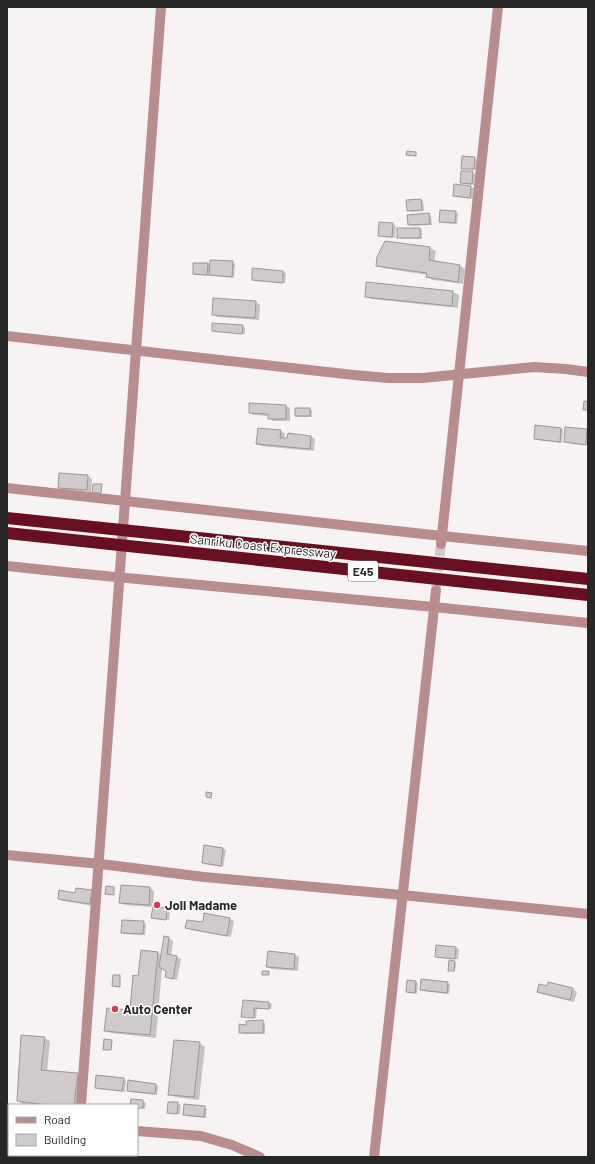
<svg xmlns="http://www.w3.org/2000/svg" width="595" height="1164" font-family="Barlow,sans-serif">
<rect width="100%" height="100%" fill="#f7f3f3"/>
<path fill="#0003" d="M474 158 477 160 476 170 465 169 462 168Z
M472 172 475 174 474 185 463 184 461 183Z
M455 185 471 187 474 188 473 199 456 197 454 196Z
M421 200 423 201 424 211 411 212 408 210Z
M455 212 458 214 457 224 443 223 440 221Z
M429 214 431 216 432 225 412 226 409 225Z
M380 223 393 224 396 226 395 238 382 237 379 235Z
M419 229 422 230V239H401L398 237Z
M386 242 430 248 436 251 434 262 460 266 465 269 463 284 433 280 427 277 428 275 383 268 377 265Z
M232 262 235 264 234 278 213 276 210 275V276L196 275 194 273 208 264 211 266Z
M253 269 283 272 286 273 285 283 255 281 253 280Z
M367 283 453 292 459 295 458 308 371 299 366 296Z
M256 302 260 305 259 320 217 317 213 314Z
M243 326 245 328V334L215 332 213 331Z
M286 406 290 408V421H273L269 418V416L254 415 250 413Z
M310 409 312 410V417H298L296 416Z
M561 428 563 430 562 443 537 440 535 439Z
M566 428 588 431V445L567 443 565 442Z
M280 431 285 433 284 439 311 436 315 439 314 451 261 446 257 444Z
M88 476 92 479 91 492 63 490 59 487Z
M205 846 223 849 226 850 223 867 205 864 203 863Z
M121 886 150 888 154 891 153 907 124 905 120 902Z
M92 891 96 894 94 906 63 901 59 899 76 894Z
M153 907 167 909 170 910 169 920 155 919 152 918Z
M230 919 234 921 231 937 191 930 186 928Z
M143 922 146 924 145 935 124 934 122 932Z
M169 938 173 941 171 956 176 957 181 959 177 980 170 979 166 977 167 971 162 968 156 1038 111 1033 105 1030 131 1011 139 977 157 953 162 955Z
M437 946 456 948 459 949 458 959 439 958 436 957Z
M295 955 299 957 298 971 271 969 267 966Z
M450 962 456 963 455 971H450Z
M415 982 418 983 417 994 410 993 407 992Z
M447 983 450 984 449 994 423 991 421 990Z
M573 989 577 992 574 1002 542 994 538 992Z
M243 1001 269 1003 272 1004 271 1009H257L256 1018H245L243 1016Z
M263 1022 265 1023V1034H243L240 1032 247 1027Z
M44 1038 50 1041 47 1072 77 1074 83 1078 80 1105H30L23 1104 18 1101Z
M199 1043 205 1047 199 1100 175 1097 170 1094Z
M123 1079 126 1081 125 1092 99 1089 96 1087Z
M129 1081 156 1085 158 1086 157 1095 130 1092 128 1090Z
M143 1101 146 1103 145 1109 137 1108V1105H131Z
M169 1103H178L181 1105 180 1114H171L168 1112Z
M205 1107 207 1109 206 1118 187 1116 184 1114Z"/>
<path fill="#cfcbcb" stroke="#9b9797" d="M407 151 416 152V156L406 155Z
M462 156 475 157 474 169H461Z
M461 171H473L472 184 460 183Z
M454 184 471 186 470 198 453 196Z
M421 199 422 210 407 211 406 200Z
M440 210 456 211 455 223 439 222Z
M429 213 430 224 408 225 407 215Z
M379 222 393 223 392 237 378 236Z
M397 228H420V238H397Z
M385 241 430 247 429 260 460 265 458 282 426 277 427 273 376 266 377 257Z
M210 260 233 261 232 277 209 275Z
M193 263H208L207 275 193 274Z
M252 268 283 271V283L252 280Z
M366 282 453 291 452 306 365 297Z
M213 298 256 301 255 318 212 315Z
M212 323 243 325 242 334 212 331Z
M584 401 588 402V410H583Z
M249 403 286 405V419H268V414L249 413Z
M295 408H310V416H295Z
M535 425 561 428 560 442 534 439Z
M565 427 587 429 586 445 564 442Z
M258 428 281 430 280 438H287L288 433 311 436 310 449 256 444Z
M59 473 88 475 87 490 58 488Z
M93 484H102L101 493H92Z
M206 792 212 793 211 798 206 797Z
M204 845 223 848 221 866 202 863Z
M121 885 150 887 149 905 119 903Z
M106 886 114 887V895L105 894Z
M76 888 92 890 90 904 58 899 59 890 75 893Z
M153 906 167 908 166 920 151 918Z
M204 913 230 918 227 936 185 928 187 920 203 922Z
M122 920 144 921 143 934 121 933Z
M164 936 169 937 167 954 177 956 173 979 165 977 166 971 159 967Z
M436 945 456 947 455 959 435 957Z
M141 950 158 952 150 1035 104 1031 107 1008 130 1010 133 975 138 976Z
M268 951 295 954 294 969 266 967Z
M449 960 455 961 454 971H448Z
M262 971H269V975H262Z
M113 975H120V987L112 986Z
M421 979 448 982 447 993 420 990Z
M407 980 416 981 415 993 406 992Z
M548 982 573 988 570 1000 537 992 539 984 547 986Z
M243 1000 269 1002V1009L254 1008V1018L241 1017Z
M263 1020V1033H239V1024L246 1025V1021Z
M21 1035 45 1037 41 1070 78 1073 74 1105H47L17 1101Z
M104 1039 112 1040 111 1050H103Z
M174 1040 200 1042 194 1097 168 1095Z
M96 1075 124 1078 122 1091 95 1088Z
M128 1080 156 1084 155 1094 127 1091Z
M131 1099 143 1100V1108H137V1105H130Z
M168 1102H178L177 1114 167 1113Z
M184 1104 205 1106 204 1117 183 1115Z"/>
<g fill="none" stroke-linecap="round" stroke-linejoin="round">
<path stroke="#cecaca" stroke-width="10" stroke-dasharray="10 5" stroke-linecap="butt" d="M436 586 441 544"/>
<path stroke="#b98d8e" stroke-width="10" d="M7 488 442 536 588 551
M441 544 498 7
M7 566 74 573 434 607 588 623
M7 855 101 864 204 877 402 895 588 914
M88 1157V1155
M374 1157 436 590"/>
<path stroke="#b98d8e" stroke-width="10" d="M7 336 354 375 388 378H422L534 367 566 369 588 372
M81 1105C111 739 137 373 161 7
M7 1114 9 1115
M137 1131 201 1136 232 1145 260 1157"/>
<path stroke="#681022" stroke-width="12" d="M7 518 112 529
M141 532 588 579
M7 533 110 544
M138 547 588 595"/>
<path stroke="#681022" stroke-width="12" d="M112 529 141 532
M110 544 138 547"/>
</g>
<g fill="#cf3e55" stroke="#fff" stroke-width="1.5">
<circle cx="157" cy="905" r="4"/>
<circle cx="115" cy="1009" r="4"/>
</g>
<g text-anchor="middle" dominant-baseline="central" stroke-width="3" stroke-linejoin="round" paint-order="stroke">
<rect fill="#fff" stroke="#686868" stroke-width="1" x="348" y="561" width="30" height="20" rx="3"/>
<g font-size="12" font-weight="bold" fill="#282727">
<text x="363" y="571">E45</text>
</g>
<g font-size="13" fill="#282727" stroke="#fff">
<text transform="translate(263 546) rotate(6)">Sanriku Coast Expressway</text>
</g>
<g font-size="13" font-weight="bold" fill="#282727" stroke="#fff" text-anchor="start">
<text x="165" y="905">Joli Madame</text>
<text x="123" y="1009">Auto Center</text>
</g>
</g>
<rect width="595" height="1164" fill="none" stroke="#282727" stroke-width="16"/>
<rect x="8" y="1104" width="130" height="52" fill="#ffffff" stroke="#a9a9a9"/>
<rect x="16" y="1117" width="20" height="6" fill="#b98d8e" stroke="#a9a9a9"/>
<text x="44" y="1124" font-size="12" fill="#282727">Road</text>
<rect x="16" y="1134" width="20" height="12" fill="#cfcbcb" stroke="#a9a9a9"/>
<text x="44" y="1144" font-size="12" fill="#282727">Building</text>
</svg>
